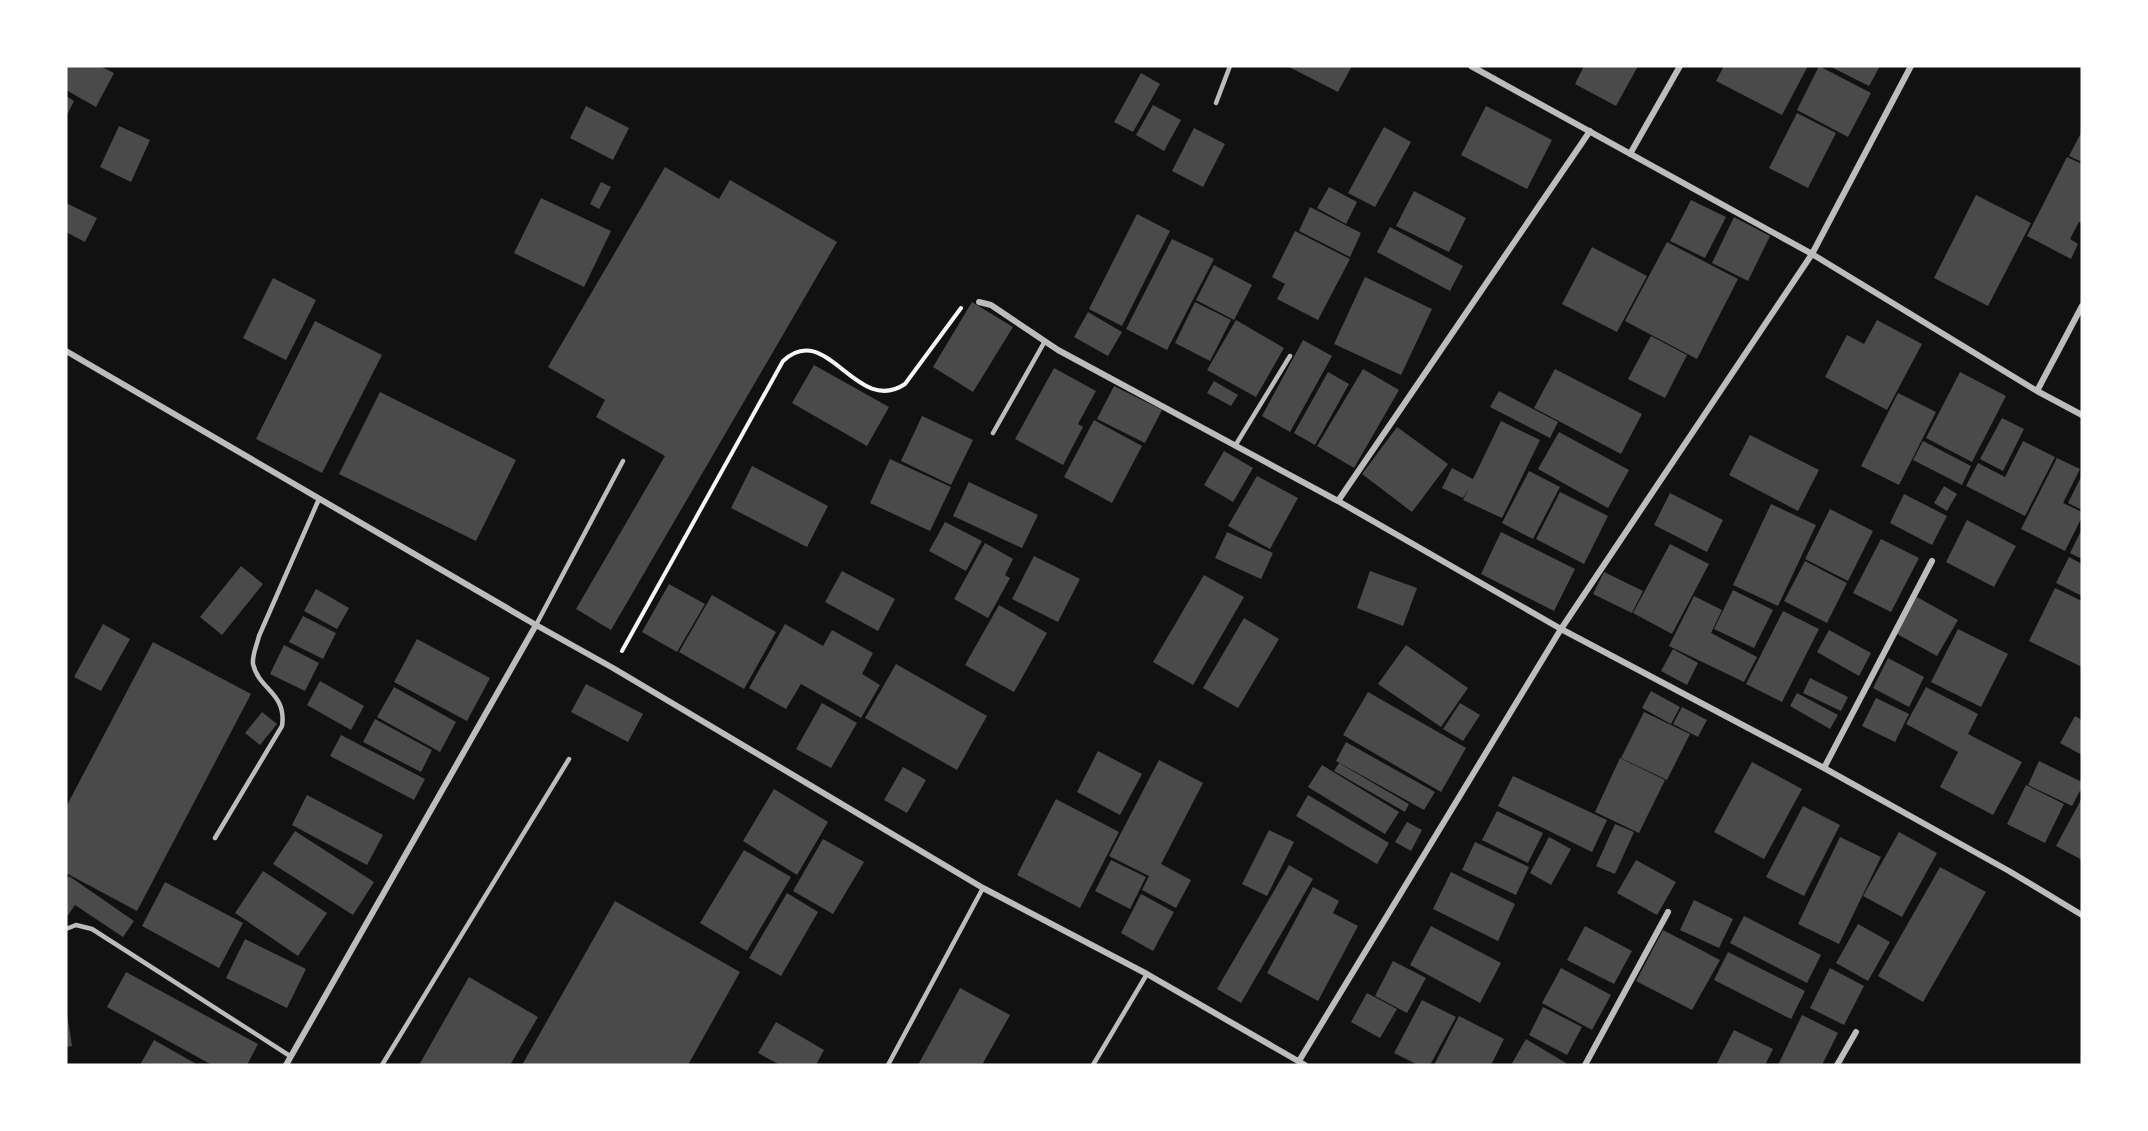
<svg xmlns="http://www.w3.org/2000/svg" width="2148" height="1131" font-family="Montserrat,sans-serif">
<rect width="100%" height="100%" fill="#111"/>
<path fill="#4a4a4a" d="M66 66H100L114 73 96 107 66 90Z
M1287 66H1352L1338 92Z
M1584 66H1638L1616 106 1575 84Z
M1724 66H1808L1782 115 1716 81Z
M1819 66 1871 93 1848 137 1797 110Z
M1829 66H1880L1869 86Z
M1141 73 1160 84 1133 132 1114 122Z
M66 96 74 101 66 117Z
M1153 105 1181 120 1164 151 1136 135Z
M586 106 629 128 613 160 570 138Z
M1486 106 1552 140 1527 189 1461 155Z
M1797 113 1836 133 1808 188 1769 168Z
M119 126 150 140 131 182 100 167Z
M1384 127 1411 142 1375 207 1348 193Z
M1194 128 1225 144 1203 187 1172 171Z
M2082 131V162L2069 156Z
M2067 157 2082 164V223L2079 222 2070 239 2078 244 2071 259 2027 236Z
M665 167 719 199 730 180 837 242 611 630 576 609 665 456 596 417 605 400 548 367Z
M601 182 611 187 599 209 590 204Z
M1329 187 1357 202 1346 224 1317 208Z
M1414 191 1466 218 1449 252 1396 226Z
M1976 195 2031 223 1988 306 1934 278Z
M541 198 611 231 584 287 514 253Z
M1691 200 1726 217 1705 258 1670 241Z
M66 203 97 218 85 242 66 232Z
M1310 207 1361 233 1350 257 1299 231Z
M1137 214 1170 231 1122 326 1089 309Z
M1734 217 1770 236 1748 281 1712 263Z
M1390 227 1463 266 1450 291 1377 252Z
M1295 231 1350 259 1318 320 1277 299 1285 284 1272 277Z
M1172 239 1214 259 1167 350 1126 329Z
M1667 242 1738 279 1697 359 1625 321Z
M1592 247 1647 276 1617 332 1562 304Z
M1214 265 1252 285 1234 320 1196 300Z
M1365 277 1432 309 1401 375 1334 344Z
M273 278 316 300 286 360 243 338Z
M972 302 1013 327 973 392 933 367Z
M1195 302 1231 320 1210 361 1175 343Z
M1088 312 1122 332 1108 356 1074 337Z
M1236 320 1284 348 1256 397 1207 370Z
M1877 320 1922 344 1887 410 1825 377 1847 335 1864 344Z
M315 321 382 355 322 473 256 439Z
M1651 336 1687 355 1665 398 1628 379Z
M1303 340 1332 356 1290 432 1262 416Z
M814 365 889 407 867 446 792 403Z
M1054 368 1096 391 1078 424 1083 427 1063 465 1015 439Z
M1363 369 1399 390 1354 468 1317 446Z
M1555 369 1642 414 1621 454 1534 408Z
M1328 372 1349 384 1315 445 1294 433Z
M1960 372 2006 396 1972 462 1926 438Z
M1214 381 1238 395 1231 406 1207 393Z
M1114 386 1162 410 1145 443 1097 419Z
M1499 391 1558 422 1550 438 1490 407Z
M380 392 516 460 476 541 339 474Z
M1898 393 1936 412 1899 485 1861 466Z
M922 416 973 440 951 485 901 461Z
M2002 418 2024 429 2003 471 1980 459Z
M1094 420 1142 446 1112 503 1064 477Z
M1501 421 1540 440 1502 518 1463 500 1469 488 1463 498 1442 488 1452 468 1473 479Z
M1397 427 1448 464 1412 512 1362 474Z
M1559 432 1629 470 1608 508 1538 469Z
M1750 435 1819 470 1798 511 1729 475Z
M1923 441 1971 466 1962 485 1913 460Z
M2023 441 2055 457 2025 516 1966 486 1978 463 2005 477Z
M1224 451 1253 468 1233 502 1204 485Z
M2057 458 2080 469 2063 503 2082 512V517L2065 551 2021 529Z
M890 459 951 487 930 531 870 503Z
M752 466 828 506 807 547 731 508Z
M1529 471 1560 487 1533 539 1502 523Z
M2082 475V510L2068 503Z
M1257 476 1298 498 1270 549 1228 526Z
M969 482 1038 515 1022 548 953 516Z
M1944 486 1957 494 1947 511 1934 503Z
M1560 492 1608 516 1584 564 1536 539Z
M1670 493 1723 520 1707 552 1654 525Z
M1904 494 1947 516 1932 545 1890 523Z
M1771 504 1816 525 1778 606 1733 585Z
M1830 509 1873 531 1848 581 1805 559Z
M1967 520 2016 546 1994 587 1946 562Z
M945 522 982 541 966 571 929 551Z
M2082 529V559L2070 553Z
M1227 532 1273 553 1261 579 1215 558Z
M1501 532 1575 569 1554 611 1481 574Z
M1881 539 1919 558 1891 612 1853 593Z
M985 543 1013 559 1005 575 1010 578 988 618 954 599Z
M1670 544 1709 564 1672 634 1633 613Z
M1034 556 1080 579 1058 622 1012 599Z
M2069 557 2082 564V596L2056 583Z
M1805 561 1847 583 1827 623 1784 601Z
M241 566 263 584 222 635 200 617Z
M842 571 895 599 878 631 825 602Z
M1370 571 1417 588 1403 626 1357 608Z
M1604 572 1643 591 1632 613 1593 594Z
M1204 575 1244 597 1193 685 1153 662Z
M669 584 705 604 677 652 642 632Z
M2055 588 2082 601V667L2029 641Z
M316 589 349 608 337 629 304 611Z
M1733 590 1773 610 1754 648 1714 629Z
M712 595 776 632 744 689 679 652Z
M1694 596 1722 610 1711 633 1757 657 1744 682 1669 646Z
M1917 597 1958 620 1937 656 1897 634Z
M999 605 1047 633 1014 692 965 665Z
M1783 611 1819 629 1782 702 1746 684Z
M303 616 336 633 323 659 289 642Z
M1244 618 1279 639 1238 708 1203 688Z
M103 624 130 639 101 691 74 677Z
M785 624 823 646 832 630 873 653 862 674 880 685 861 718 801 684 786 709 749 688Z
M1958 629 2008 654 1981 707 1931 682Z
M1829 630 1871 653 1859 676 1817 652Z
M417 639 490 678 467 721 394 682Z
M153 642 251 694 137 911 66 873V807Z
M284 645 319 663 305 691 270 674Z
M1406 645 1468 688 1441 727 1378 684Z
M1673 649 1698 663 1687 685 1661 671Z
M1888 658 1924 677 1909 707 1873 688Z
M896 664 987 716 957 770 865 718Z
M1810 678 1848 697 1841 711 1803 693Z
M320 681 364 706 351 730 307 705Z
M586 684 643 714 628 742 571 712Z
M394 687 456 722 440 752 377 717Z
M1926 687 1978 714 1968 734 2022 762 1993 815 1940 787 1958 752 1906 724Z
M1651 691 1680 707 1671 724 1642 708Z
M1368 692 1466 748 1441 792 1343 735Z
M1797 693 1838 715 1830 729 1790 706Z
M1876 698 1909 714 1895 742 1862 726Z
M822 703 857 723 831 768 796 749Z
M1460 703 1480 715 1463 741 1443 729Z
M1682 707 1707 720 1698 737 1673 724Z
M262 712 277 724 260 745 245 733Z
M1644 712 1690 734 1667 780 1621 758Z
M2075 716 2082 720V755L2060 743Z
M375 719 432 750 421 772 363 742Z
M341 735 425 779 414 800 330 756Z
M1346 742 1435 792 1424 810 1336 761Z
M1098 751 1142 774 1120 815 1077 792Z
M1620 758 1665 780 1639 833 1595 812Z
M1159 760 1203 783 1161 864 1191 880 1176 908 1142 890 1149 876 1109 856Z
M2039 761 2082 782V787L2072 806 2028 785Z
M1752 762 1802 789 1764 859 1714 832Z
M1339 763 1409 804 1405 812 1334 771Z
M1322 765 1399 812 1385 834 1308 787Z
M903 767 926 780 907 813 884 800Z
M1513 776 1607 820 1592 852 1498 806Z
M2026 785 2064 804 2045 843 2007 824Z
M774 789 828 822 797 875 743 841Z
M307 795 383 835 367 865 292 825Z
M1308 795 1389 843 1377 864 1296 816Z
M2082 798V860L2056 846Z
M1056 799 1119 832 1080 908 1017 875Z
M1803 806 1840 825 1804 896 1766 877Z
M1497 811 1543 833 1528 863 1482 840Z
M1407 822 1422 830 1411 851 1395 842Z
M1615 824 1634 832 1615 874 1596 866Z
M1269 830 1294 842 1267 896 1242 884Z
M295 831 374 882 353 915 273 864Z
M1899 832 1937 853 1902 917 1863 896Z
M1549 837 1571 849 1551 885 1530 873Z
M1840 837 1881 857 1839 944 1798 924Z
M823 839 864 862 833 914 793 891Z
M1475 842 1529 867 1516 895 1462 870Z
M744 850 791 877 747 951 700 923Z
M1111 860 1146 877 1130 909 1095 891Z
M1636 860 1676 882 1657 915 1617 893Z
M1289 865 1313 879 1241 1003 1217 989Z
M1940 867 1986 892 1923 1002 1878 976Z
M263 871 327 913 298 956 235 913Z
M1451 872 1515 904 1498 941 1433 909Z
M69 876 134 921 123 937 75 905 66 918V880Z
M165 882 243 923 219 968 142 926Z
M1313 887 1339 901 1333 913 1358 926 1318 1001 1267 973Z
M787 893 818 912 781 976 749 958Z
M1141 894 1174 912 1153 951 1121 933Z
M1694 900 1733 919 1719 948 1680 930Z
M615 901 740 972 688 1065H522Z
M1744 916 1821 955 1807 983 1730 943Z
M1858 924 1890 942 1868 981 1836 963Z
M1431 926 1501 963 1480 1003 1410 965Z
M1585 926 1632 951 1614 984 1567 960Z
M1663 930 1720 960 1692 1010 1636 981Z
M245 939 306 969 287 1008 226 978Z
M1728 952 1805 991 1791 1019 1714 980Z
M1393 961 1426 978 1407 1013 1375 996Z
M1561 968 1611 995 1592 1030 1542 1003Z
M1830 968 1864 986 1844 1025 1810 1008Z
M126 972 258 1044 247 1065H212L107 1007Z
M469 977 538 1017 510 1065H419Z
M960 988 1010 1015 982 1065H918Z
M1367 993 1397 1009 1380 1038 1351 1022Z
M1422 1000 1456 1017 1430 1065H1418L1394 1053Z
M66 1007 72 1046 66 1047Z
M1543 1007 1582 1027 1567 1055 1529 1035Z
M1802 1015 1838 1033 1822 1065H1778Z
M1459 1016 1504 1039 1491 1065H1434Z
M776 1022 824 1050 816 1065H780L758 1053Z
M1734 1030 1773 1049 1765 1065H1716Z
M1526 1039 1566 1063 1565 1065H1511Z
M154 1040 198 1065H140Z"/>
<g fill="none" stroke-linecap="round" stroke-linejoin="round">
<path stroke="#f5f5f5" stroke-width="4" d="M622 651 783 361C827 319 856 417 905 384L961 308"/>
<path stroke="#bcbcbc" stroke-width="4.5" d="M1216 103 1230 66
M993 433 1045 341
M1235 446 1290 356
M536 625 623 461
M215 838 282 726C287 693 259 690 253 664 252 655 257 645 259 636L319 499
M66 929 76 925 92 929 290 1056
M382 1065 569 759
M888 1065 983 888
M1093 1065 1147 974"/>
<path stroke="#bcbcbc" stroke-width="6" d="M1471 66 1812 254 2037 391 2082 415
M1630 154 1680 66
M979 302 991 305 1058 350 1338 501 1561 629 1824 768 2009 871 2082 915
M66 351 536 625 613 668 983 888 1147 974 1305 1065
M2037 391 2082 306
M1338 501 1590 131
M1824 768 1932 561
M1299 1061 1561 629 1812 254 1911 66
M286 1065 536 625
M1585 1065 1668 912
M1837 1065 1856 1032"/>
</g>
<rect width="2148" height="1131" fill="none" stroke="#ffffff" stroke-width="135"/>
</svg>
